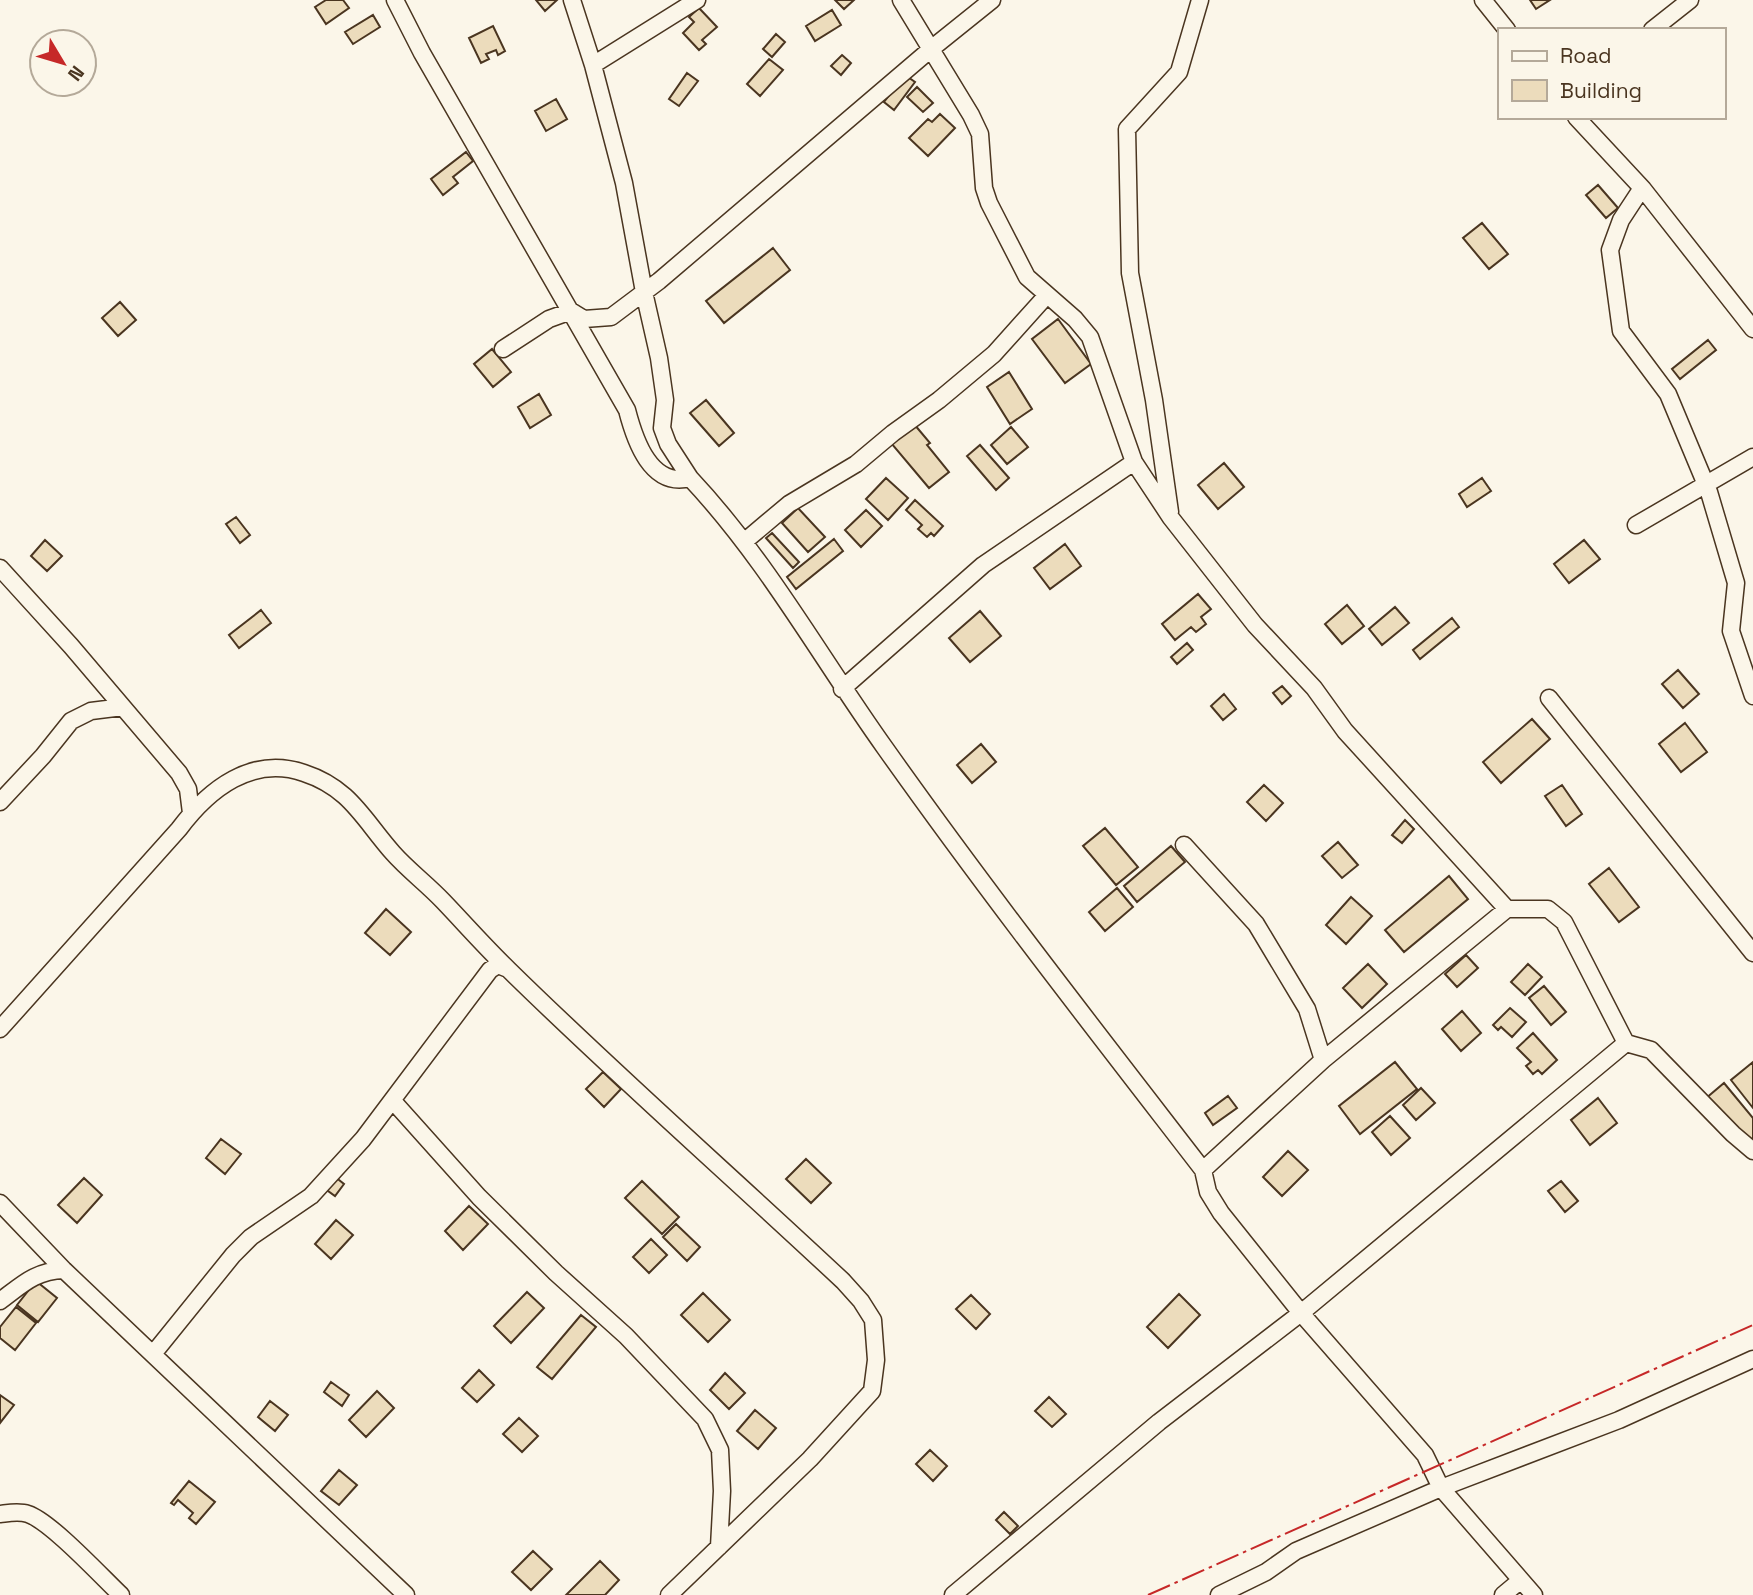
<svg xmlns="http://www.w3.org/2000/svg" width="1753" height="1595" font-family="'Space Grotesk',sans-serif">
<rect width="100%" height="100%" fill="#fbf6e9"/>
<path fill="#ecdcbc" stroke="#4a3520" stroke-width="2" d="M326 0H343L349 8 326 24 315 7Z
M536 0H557L545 11Z
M835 0H854L844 9Z
M1530 0H1550L1536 9Z
M699 8 717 27 702 40 706 44 699 50 683 33 694 22 689 17Z
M832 10 841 25 815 41 806 26Z
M373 15 380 27 353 44 345 32Z
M493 26 505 51 498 55 496 50 486 54 489 59 481 63 469 38Z
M776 34 785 42 772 57 763 49Z
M842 55 851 63 841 75 831 66Z
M769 59 783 70 760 96 747 84Z
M687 73 698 81 679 106 669 99Z
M905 75 915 82 894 110 884 102Z
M917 87 933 103 923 112 907 97Z
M556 99 567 119 546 131 535 111Z
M940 114 955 128 928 156 909 138 928 119 932 122Z
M466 152 473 161 453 177 458 183 443 195 431 179Z
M1598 185 1618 208 1606 218 1586 195Z
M1482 223 1508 254 1489 269 1463 238Z
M773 248 790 270 724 323 706 301Z
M120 302 136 320 118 336 102 318Z
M1058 319 1091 364 1065 383 1032 339Z
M1708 340 1716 350 1680 379 1672 369Z
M492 349 511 372 493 387 474 364Z
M1009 372 1032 409 1010 424 987 387Z
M539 394 551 415 530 428 518 407Z
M706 400 734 433 719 446 690 413Z
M914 424 930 443 927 445 949 472 929 488 891 443Z
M1011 427 1028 447 1007 464 991 445Z
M980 445 1009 478 996 490 967 456Z
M1224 463 1244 487 1218 509 1198 485Z
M886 478 908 498 888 520 866 499Z
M1482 478 1491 491 1467 507 1459 494Z
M915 500 943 526 934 536 931 533 927 537 918 529 922 525 906 510Z
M798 508 825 537 808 552 782 523Z
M866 510 882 526 861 547 845 530Z
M236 517 250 535 240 543 226 524Z
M772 533 799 562 793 568 766 538Z
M834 539 843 551 796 589 787 577Z
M45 540 62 556 47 571 31 556Z
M1584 540 1600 559 1569 583 1554 564Z
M1065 544 1081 566 1050 589 1034 568Z
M1198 594 1211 609 1201 617 1206 624 1196 632 1191 627 1175 640 1162 624Z
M1347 605 1364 626 1342 644 1325 624Z
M1395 607 1409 623 1382 645 1369 629Z
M261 610 271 623 239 648 229 635Z
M980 611 1001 636 970 662 949 638Z
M1452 618 1459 627 1420 659 1413 650Z
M1187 643 1193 650 1177 664 1171 657Z
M1678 670 1699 694 1683 708 1662 684Z
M1282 686 1291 696 1282 704 1273 693Z
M1224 694 1236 709 1223 720 1211 706Z
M1532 719 1550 739 1501 783 1483 762Z
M1685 723 1707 752 1681 772 1659 744Z
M981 744 996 762 972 783 957 765Z
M1264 785 1283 803 1266 821 1247 802Z
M1562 785 1582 814 1566 826 1545 796Z
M1405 820 1414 829 1402 843 1392 835Z
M1105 828 1138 867 1116 885 1083 846Z
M1338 842 1358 865 1342 878 1322 856Z
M1171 846 1185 862 1137 902 1124 886Z
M1609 868 1639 907 1619 922 1589 884Z
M1449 876 1468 899 1404 952 1385 930Z
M1117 888 1133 907 1105 931 1089 912Z
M1351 897 1372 916 1346 944 1326 925Z
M386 909 411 932 390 955 365 933Z
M1466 955 1478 968 1457 987 1445 974Z
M1368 964 1387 984 1362 1008 1343 988Z
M1528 964 1542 977 1525 995 1511 982Z
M1544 986 1566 1012 1551 1025 1529 998Z
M1510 1008 1526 1022 1512 1037 1501 1027 1498 1030 1493 1025Z
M1462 1011 1481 1033 1461 1051 1442 1029Z
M1533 1033 1557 1060 1542 1074 1538 1070 1533 1074 1526 1066 1531 1062 1517 1048Z
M1395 1062 1417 1089 1360 1134 1339 1106Z
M1753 1062V1108L1731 1080Z
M603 1072 621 1089 604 1107 586 1089Z
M1724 1083 1753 1118V1148L1705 1099Z
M1421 1088 1435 1103 1416 1120 1403 1105Z
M1228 1096 1237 1108 1213 1125 1205 1113Z
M1598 1098 1617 1123 1590 1145 1571 1120Z
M1390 1116 1410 1138 1391 1155 1372 1132Z
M221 1139 241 1154 225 1174 206 1158Z
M1288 1151 1308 1170 1282 1196 1263 1177Z
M806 1159 831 1183 811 1203 786 1179Z
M334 1176 344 1184 335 1196 324 1188Z
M84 1178 102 1195 77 1223 58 1205Z
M642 1181 679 1217 662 1234 625 1198Z
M1561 1181 1578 1201 1565 1212 1548 1191Z
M469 1206 488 1224 463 1250 445 1231Z
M336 1220 353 1235 331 1259 315 1244Z
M676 1224 700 1247 687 1261 663 1237Z
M651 1239 667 1255 649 1273 633 1257Z
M36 1281 57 1298 38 1322 17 1305Z
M527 1292 544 1308 511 1343 494 1326Z
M703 1293 730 1320 708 1342 681 1315Z
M1179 1294 1200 1315 1168 1348 1147 1327Z
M971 1295 990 1314 976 1329 956 1309Z
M16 1307 36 1323 15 1350 0 1338V1327Z
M581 1315 596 1327 552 1379 537 1367Z
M479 1370 494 1385 477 1402 462 1388Z
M725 1373 745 1393 729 1409 710 1390Z
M331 1382 349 1395 342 1406 324 1392Z
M377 1391 394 1408 366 1437 349 1420Z
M0 1395 14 1405 0 1423Z
M1049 1397 1066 1414 1052 1427 1035 1411Z
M270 1401 288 1415 275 1431 258 1417Z
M755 1410 776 1428 758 1449 737 1431Z
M519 1418 538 1436 522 1452 503 1434Z
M930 1450 947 1466 933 1481 916 1464Z
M339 1470 357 1485 339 1505 321 1491Z
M189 1481 215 1502 196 1524 189 1518 193 1513 178 1500 174 1505 171 1503Z
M1004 1512 1018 1526 1010 1534 996 1520Z
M533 1551 552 1569 531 1590 512 1572Z
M600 1561 619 1580 605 1595H566Z"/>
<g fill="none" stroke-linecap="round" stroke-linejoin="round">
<defs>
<path id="minor" d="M395 0 422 53 627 410C635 441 651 488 690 478 767 560 820 657 885 748 987 892 1095 1030 1203 1170
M572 0 593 65 624 183 644 292 659 358 665 400 662 428 668 444 690 478
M901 0 971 115 980 134 984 188 989 203 1027 277 1075 319 1090 337 1134 462 1171 518 1255 625 1314 688 1345 731 1507 909
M1483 0 1507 30
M1652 30 1690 0
M593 65 697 0
M1576 117 1643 189 1753 329
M1642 188 1621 220 1610 250 1621 331 1668 394 1709 492 1736 583 1731 631 1753 696
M503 349 549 319 571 311 584 319 611 317 659 281 931 49 992 0
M1170 512 1154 400 1130 273 1127 129 1179 72 1200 0
M1636 525 1753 457
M745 541 789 504 856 464 893 433 939 400 994 354 1047 295
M0 568 71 646 179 773 188 789 191 813
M842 689 983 565 1134 462
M1549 698 1753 953
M0 802 43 756 71 721 91 711 123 707
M1184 845 1256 924 1307 1009 1323 1060
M0 1029 179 829C209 789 252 755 304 773 350 788 363 819 393 853 408 870 427 884 443 901 465 924 486 948 509 970 617 1076 732 1177 843 1281L861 1301 873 1320 876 1360 872 1391 810 1459 669 1595
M393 1101 479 1197 556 1273 626 1336 705 1419 720 1450 722 1491 719 1547
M0 1203 64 1270 406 1595
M0 1301C23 1284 35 1271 64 1270
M153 1354 233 1255 251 1237 311 1196 363 1139 490 970 498 965 508 969
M0 1514C9 1513 19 1511 28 1514 50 1521 101 1576 121 1595
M953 1595 1159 1422 1301 1313 1626 1043
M1219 1595 1266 1572 1296 1551 1441 1488 1619 1420 1753 1359
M1503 1595 1521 1580
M1534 1595 1441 1488 1425 1455 1301 1313 1221 1213 1208 1192 1203 1170 1323 1060 1507 909H1548L1564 922 1626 1043 1651 1050 1733 1134 1753 1151"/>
</defs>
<use href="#minor" stroke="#4a3520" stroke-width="19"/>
<use href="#minor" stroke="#fbf6e9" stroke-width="16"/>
<path stroke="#c62828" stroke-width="2" stroke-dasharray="24 5 3.5 5" stroke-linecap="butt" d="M1148 1595 1753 1325"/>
</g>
<rect x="1498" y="28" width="228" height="91" fill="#fbf6e9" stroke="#b4a999" stroke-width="2"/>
<rect x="1512" y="51" width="35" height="10" fill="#fbf6e9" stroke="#b4a999" stroke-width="2"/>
<text x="1560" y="63" font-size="21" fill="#4a3520">Road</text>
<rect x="1512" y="80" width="35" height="21" fill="#ecdcbc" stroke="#b4a999" stroke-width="2"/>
<text x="1560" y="98" font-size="21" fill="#4a3520">Building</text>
<g transform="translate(63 63) rotate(128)"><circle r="33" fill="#fbf6e9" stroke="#b4a999" stroke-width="2"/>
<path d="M0-5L12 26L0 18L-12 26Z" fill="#c62828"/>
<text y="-10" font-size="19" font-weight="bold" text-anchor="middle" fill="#4a3520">N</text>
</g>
</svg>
